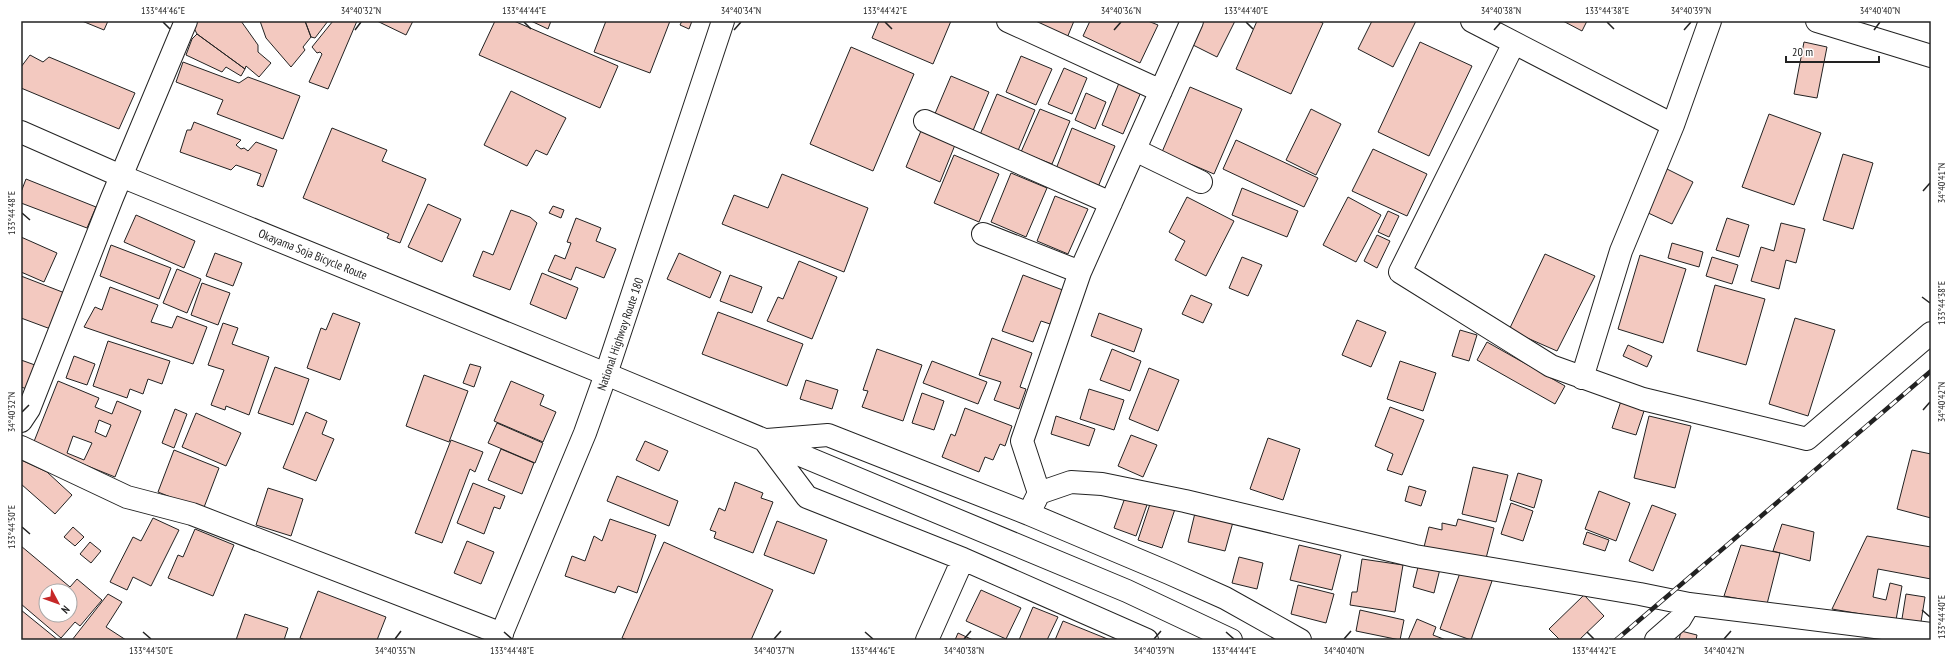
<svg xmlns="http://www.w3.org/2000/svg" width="1952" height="661" font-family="'PT Sans Narrow',sans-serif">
<rect width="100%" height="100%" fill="#fff"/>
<path fill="#f3c9c0" stroke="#222" fill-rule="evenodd" d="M82 21H108L104 30Z
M196 21H241L258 45V52L271 63 259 77 246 66 245 69 197 34 194 28Z
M260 21H305L311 37 303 47 305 50 291 67 266 38Z
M305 21H328L315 38 311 37Z
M333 21H357L328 89 309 82 322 54 320 52 317 53 312 47Z
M377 21H413L406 35Z
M495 21H514L618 66 600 108 479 55Z
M531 21H551L548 29Z
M606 21H670L650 73 594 52Z
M682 21H692L689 29 680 25Z
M879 21H951L933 64 872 38Z
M1028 21H1074L1067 38Z
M1090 21H1148L1158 25 1140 63 1083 36Z
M1200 21H1235L1217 57 1189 43Z
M1257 21H1318L1323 23 1291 94 1236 69Z
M1372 21H1416L1393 67 1358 49Z
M1563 21H1587L1582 31Z
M197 34 245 69 241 76 226 67 222 72 186 55 192 39Z
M1420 42 1472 66 1429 156 1378 132Z
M1804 42 1827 47 1817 98 1794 94Z
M851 47 914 74 873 171 810 144Z
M30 55 43 62 49 57 135 93 119 129 21 88V67Z
M1021 56 1052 69 1036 105 1006 92Z
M183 62 239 83 248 77 300 96 283 139 217 114 223 100 176 82Z
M1064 68 1087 78 1072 114 1048 104Z
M951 76 989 92 972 133 934 116Z
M1119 83 1141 92 1123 134 1102 125Z
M1190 87 1242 109 1214 174 1162 152Z
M511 91 566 118 547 155 536 150 527 166 484 145Z
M1086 93 1106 102 1095 129 1075 120Z
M997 94 1035 110 1017 153 979 137Z
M1040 109 1070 121 1052 164 1021 152Z
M1311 109 1341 124 1316 175 1286 160Z
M1769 114 1821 133 1794 205 1742 187Z
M194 122 241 140 236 145 241 149 244 148 248 151 256 142 277 150 263 187 257 185 261 174 236 165 231 170 180 152 187 130H191Z
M923 126 957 140 940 182 906 167Z
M332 128 387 150 382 161 426 179 400 243 387 238 389 234 303 198Z
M1072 128 1115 146 1098 187 1056 169Z
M1236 140 1318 178 1304 207 1223 169Z
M1373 149 1427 174 1407 216 1352 191Z
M1843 154 1873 163 1853 229 1823 220Z
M954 155 999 174 979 222 934 203Z
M1667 169 1693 182 1672 224 1646 212Z
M1011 173 1047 188 1026 237 991 222Z
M782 174 868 208 844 272 722 224 734 195 768 208Z
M26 179 96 207 87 228 21 203V192Z
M1242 188 1298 211 1287 237 1232 215Z
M1055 196 1088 209 1068 254 1037 241Z
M1187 197 1234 221 1206 276 1175 260 1185 241 1169 232Z
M1348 197 1381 215 1356 262 1323 245Z
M428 204 461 219 442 262 408 247Z
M553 206 564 210 561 218 549 213Z
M511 210 530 217 537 223 510 290 473 276 483 251 493 255Z
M1388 211 1399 216 1389 237 1378 232Z
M136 215 195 241 184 268 124 242Z
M576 218 601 228 596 241 616 249 604 278 576 267 571 280 548 271 555 255 565 259 571 243 567 242Z
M1727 218 1749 225 1739 257 1716 250Z
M1781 223 1805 229 1796 263 1786 260 1779 289 1751 281 1761 247 1774 251Z
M1377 235 1390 241 1377 268 1364 261Z
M21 237 57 253 44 282 21 272Z
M1672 243 1703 252 1699 267 1668 258Z
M111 245 171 268 159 299 100 276Z
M215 253 242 263 233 286 206 276Z
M679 253 721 272 710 298 667 279Z
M1545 254 1595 276 1557 351 1509 330Z
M1640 255 1686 269 1663 343 1618 329Z
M1242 257 1262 265 1248 296 1229 288Z
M1712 257 1738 265 1732 284 1706 276Z
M799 261 837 277 812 339 767 321 778 297 783 299Z
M177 269 201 279 187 313 163 303Z
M542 273 578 288 566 319 530 304Z
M730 275 762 287 752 313 720 301Z
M1023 275 1068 292 1056 326 1041 321 1033 342 1002 331Z
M21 276 70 295 56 331 21 318Z
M202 283 230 293 218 325 191 315Z
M1715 285 1765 299 1746 365 1697 351Z
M110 287 158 305 151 322 172 328 177 316 207 327 193 364 84 327 95 307 102 310Z
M1191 295 1212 304 1203 323 1182 314Z
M718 312 803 344 787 386 702 354Z
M333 313 360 323 340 380 307 368 321 328 326 330Z
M1099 313 1142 329 1134 352 1091 336Z
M1795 318 1835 330 1808 416 1769 404Z
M1357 320 1386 332 1371 367 1342 355Z
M223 323 238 328 232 344 269 357 249 415 226 406 225 410 211 405 224 370 208 365Z
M1460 330 1477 335 1469 361 1452 356Z
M992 338 1032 353 1020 387 1026 389 1019 409 994 400 1001 382 979 375Z
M108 341 170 361 162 384 148 379 143 394 130 389 127 398 93 386Z
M1487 342 1565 386 1555 404 1477 360Z
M1628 345 1652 356 1647 367 1623 356Z
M877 349 922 365 903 421 862 407 868 391 863 390Z
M1112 349 1141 361 1130 391 1100 380Z
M74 356 95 364 87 385 66 378Z
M21 360 35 365 27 389 21 387Z
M932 361 987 382 978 404 923 383Z
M1400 361 1436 373 1423 411 1387 399Z
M470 364 481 367 474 387 463 383Z
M275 367 309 379 293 425 258 413Z
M1149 368 1179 380 1158 431 1129 419Z
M424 375 468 391 449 442 406 426Z
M806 380 838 390 832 409 800 399Z
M58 381 99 398 95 407 112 414 117 401 141 411 115 477 33 444ZM99 420 111 425 106 437 95 432ZM73 436 92 443 84 460 67 453Z
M511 381 544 395 540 405 556 412 543 442 494 421Z
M1089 389 1124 400 1114 430 1080 419Z
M922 393 944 401 934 430 912 423Z
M1621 401 1645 408 1636 435 1612 428Z
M1390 407 1424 420 1402 475 1387 470 1393 454 1375 446Z
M965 408 1012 426 1005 446 1000 444 993 460 985 457 979 472 942 457 951 434 955 436Z
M175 409 187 414 174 448 162 443Z
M306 412 327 421 322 434 334 439 316 481 283 468Z
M196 413 241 433 226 466 182 447Z
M1056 416 1095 429 1089 446 1051 434Z
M1649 416 1691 426 1675 488 1634 478Z
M497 423 543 443 535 463 488 443Z
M1131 435 1157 445 1143 477 1118 466Z
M1268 438 1300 449 1283 500 1250 489Z
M451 440 483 452 475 472 470 469 442 543 415 533Z
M645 441 668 451 659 471 636 460Z
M501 449 534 463 522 494 488 480Z
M174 450 219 468 203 510 158 492Z
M1912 450 1931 454V518L1897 509Z
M21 460 47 472 72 495 55 514 21 484Z
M1473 467 1508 475 1496 522 1462 514Z
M1518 473 1542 480 1534 508 1510 500Z
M617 476 678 501 669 526 607 501Z
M735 482 763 493 761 498 773 502 753 553 714 538 716 532 710 530 719 508 725 511Z
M473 483 505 496 500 509 494 507 484 534 457 523Z
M1409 486 1426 491 1421 506 1405 501Z
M268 488 303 499 291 536 256 525Z
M1599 491 1630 503 1616 541 1585 529Z
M1126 495 1148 502 1136 536 1114 528Z
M1151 501 1175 509 1162 548 1138 540Z
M1511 503 1533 511 1523 541 1501 534Z
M1652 505 1676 514 1653 571 1629 561Z
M1195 513 1233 522 1225 551 1188 542Z
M153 518 179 530 151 586 133 577 127 590 110 582 133 537 141 541Z
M610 519 656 535 637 593 618 586 615 593 565 576 572 556 585 561 594 536 602 541Z
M1458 519 1494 528 1485 562 1424 547 1429 527 1442 530V523L1456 526Z
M777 521 827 540 814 574 764 555Z
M1782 524 1814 532 1810 561 1773 551Z
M73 527 84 537 75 546 64 537Z
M195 529 234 545 213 596 168 578 178 555 183 557Z
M1587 532 1609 540 1605 551 1583 544Z
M1867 536 1931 547V579L1878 569 1873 597 1886 600 1890 583 1902 586 1896 620 1832 609Z
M467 541 494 552 481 584 454 573Z
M90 542 101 551 91 563 80 554Z
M664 542 773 590 751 640H628L622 638Z
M1299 545 1341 555 1332 590 1290 580Z
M1741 545 1780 553 1767 604 1724 596Z
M21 546 70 587 77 579 102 600 80 626 75 622 61 638 21 604ZM46 591H70V615H46Z
M1239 557 1263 563 1257 589 1232 583Z
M1362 559 1403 565 1395 612 1350 605 1352 592H1357Z
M1419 563 1440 569 1434 593 1413 587Z
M1461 570 1492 581 1471 640 1440 629Z
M1298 585 1334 594 1326 623 1291 614Z
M981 590 1021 608 1006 639 966 621Z
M318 591 386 617 377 640H305L300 638Z
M108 594 122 602 106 627 126 640H72Z
M1906 594 1925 597 1920 628 1901 625Z
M1584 595 1604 616 1579 640H1560L1549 629Z
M1033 607 1058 617 1047 640H1019Z
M21 610 58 640H21Z
M1360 610 1404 620 1400 640 1356 631Z
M245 614 288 628 284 640H236Z
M1417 619 1436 627 1433 635 1446 640H1408Z
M1063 621 1110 640H1055Z
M1681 631 1697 635 1696 640H1679Z
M958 633 973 640H955Z"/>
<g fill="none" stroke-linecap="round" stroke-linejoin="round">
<defs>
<path id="minor" d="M1008 21 1161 91
M1472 21 1673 125
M1817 21 1931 56
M1514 43 1400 272 1551 366 1643 399 1807 439 1931 333
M925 121 1111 203
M1135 150 1201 182
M983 234 1080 272
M606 374 1127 591 1231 640
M1582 378 1621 251 1673 125 1710 21
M21 421 29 409 112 198 186 21
M767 440 828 435 1029 514 1169 573 1225 598 1300 640
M765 441 807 497 963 559 1147 640
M21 447 127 497 192 514 502 634
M1039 493 1071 482 1102 484 1185 501 1415 556 1640 594 1689 604 1931 634
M1033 505 1039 493 1022 441 1080 272 1192 21
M927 640 963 559
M1656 640 1680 619 1689 604"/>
<path id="major" d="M21 132 121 176 606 374"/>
<path id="highway" d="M499 640 585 433 606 374 723 21"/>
</defs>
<use href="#minor" stroke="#222" stroke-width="24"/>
<use href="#major" stroke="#222" stroke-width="24"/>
<use href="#highway" stroke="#222" stroke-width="24"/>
<use href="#minor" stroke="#fff" stroke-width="22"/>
<use href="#major" stroke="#fff" stroke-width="22"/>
<use href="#highway" stroke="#fff" stroke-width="22"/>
<defs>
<path id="rail" d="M1616 640 1931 371"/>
</defs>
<use href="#rail" stroke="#222" stroke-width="4.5"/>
<use href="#rail" stroke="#fff" stroke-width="3" stroke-dasharray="9" stroke-linecap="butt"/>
</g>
<path fill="none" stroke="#222" stroke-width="1.5" d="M163 22 170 29M524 22 531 29M885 22 892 29M1246 22 1253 29M1607 22 1614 29M355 30 361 22M734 30 741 22M1114 30 1121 22M1494 30 1501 22M1684 30 1691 22M1874 30 1880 22M1923 191 1930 183M22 213 30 220M1922 297 1930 303M1923 410 1930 402M22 412 29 405M22 527 30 534M1922 610 1930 617M143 632 151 639M504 632 512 639M865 632 873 639M1226 632 1234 639M1587 632 1594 639M395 639 401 631M774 639 781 631M964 639 971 631M1154 639 1161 631M1344 639 1351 631M1724 639 1731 631"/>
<g text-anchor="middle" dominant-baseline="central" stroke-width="3" stroke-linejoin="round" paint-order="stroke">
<g font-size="12" fill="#222" stroke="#fff">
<text transform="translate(313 254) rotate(22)">Okayama Soja Bicycle Route</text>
<text transform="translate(620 334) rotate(-71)">National Highway Route 180</text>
</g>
</g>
<rect width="1952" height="661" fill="none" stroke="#ffffff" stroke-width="44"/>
<g transform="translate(58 603) rotate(131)"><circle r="19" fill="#ffffff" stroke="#a7a7a7"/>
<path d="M0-3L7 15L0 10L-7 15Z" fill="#c62828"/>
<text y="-6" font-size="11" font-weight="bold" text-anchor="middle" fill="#222222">N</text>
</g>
<path d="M1786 56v6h93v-6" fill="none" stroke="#222222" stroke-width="2"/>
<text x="1792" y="56" font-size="12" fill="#222222" stroke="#ffffff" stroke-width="3" paint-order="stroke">20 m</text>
<rect x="22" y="22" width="1908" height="617" fill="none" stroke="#222" stroke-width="1.5"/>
<g font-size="10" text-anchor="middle" fill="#222">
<text x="163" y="14">133°44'46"E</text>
<text x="361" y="14">34°40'32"N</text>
<text x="524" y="14">133°44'44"E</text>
<text x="741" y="14">34°40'34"N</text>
<text x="885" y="14">133°44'42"E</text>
<text x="1121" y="14">34°40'36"N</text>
<text x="1246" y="14">133°44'40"E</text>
<text x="1501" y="14">34°40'38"N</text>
<text x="1607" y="14">133°44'38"E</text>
<text x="1691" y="14">34°40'39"N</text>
<text x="1880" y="14">34°40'40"N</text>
<text transform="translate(1941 183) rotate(-90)" y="4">34°40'41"N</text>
<text transform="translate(11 213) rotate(-90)" y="4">133°44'48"E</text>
<text transform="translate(1941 303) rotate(-90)" y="4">133°44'38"E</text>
<text transform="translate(1941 402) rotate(-90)" y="4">34°40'42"N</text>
<text transform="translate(11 412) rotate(-90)" y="4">34°40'32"N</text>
<text transform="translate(11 527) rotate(-90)" y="4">133°44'50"E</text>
<text transform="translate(1941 617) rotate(-90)" y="4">133°44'40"E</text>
<text x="151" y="654">133°44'50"E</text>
<text x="395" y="654">34°40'35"N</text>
<text x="512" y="654">133°44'48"E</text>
<text x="774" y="654">34°40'37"N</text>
<text x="873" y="654">133°44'46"E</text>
<text x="964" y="654">34°40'38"N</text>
<text x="1154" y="654">34°40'39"N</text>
<text x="1234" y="654">133°44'44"E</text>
<text x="1344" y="654">34°40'40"N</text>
<text x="1594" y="654">133°44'42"E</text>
<text x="1724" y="654">34°40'42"N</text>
</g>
</svg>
